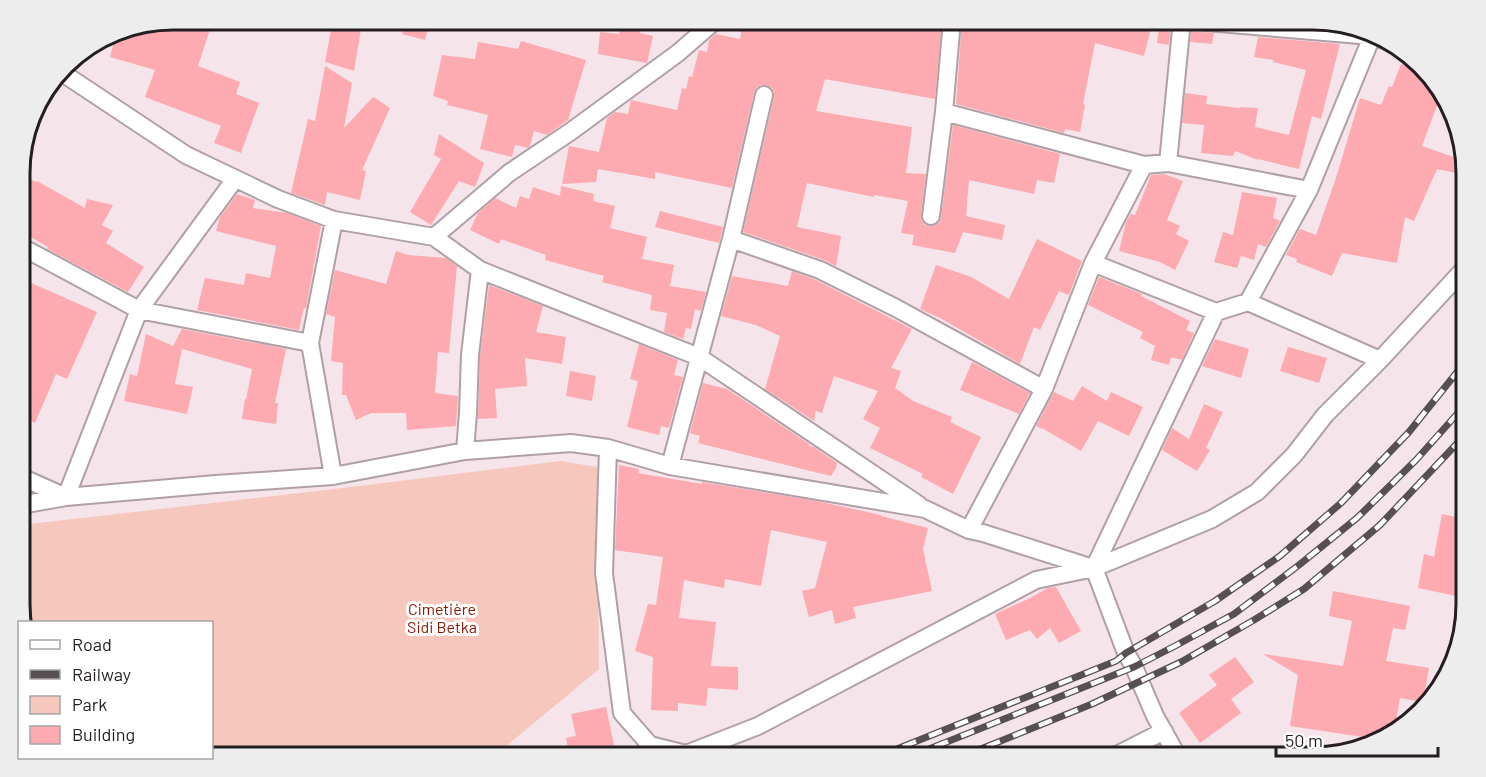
<svg xmlns="http://www.w3.org/2000/svg" width="1486" height="777" font-family="Barlow,sans-serif">
<rect width="100%" height="100%" fill="#f5e4ea"/>
<path fill="#f6c7bc" d="M561 461 597 467 599 669 493 757H212V622H21V525L343 488Z"/>
<path fill="#fdaab1" d="M178 20H213L198 66 240 82 236 94 259 103 241 153 214 143 221 126 145 97 155 70 110 57 117 31 165 21 177 25Z
M333 20H352L361 29 354 71 325 62Z
M407 20H431L425 40 402 34Z
M622 20 642 22 640 33 653 36 647 63 598 54 600 32 619 34Z
M743 20 772 24 773 20H942L935 99 825 79 816 111 912 127 906 173 926 174 921 215 922 221 925 225 930 226 936 225 940 222 941 218 953 125 1060 154 1054 183 1037 180 1034 194 969 180 966 216 1005 225 1002 240 963 232 955 253 912 245 914 235 901 233 908 201 874 195V197L807 183 797 227 841 236 836 266 824 260 743 232 774 97V92L772 88 766 85H761L757 87 754 93 732 188 655 172V179L598 169 596 182 562 184 569 146 599 152 607 118 615 112 628 114 631 100 677 110 682 88 686 89 689 76 692 77 699 50 707 52 709 40 716 34 740 39Z
M962 20H1114L1151 29 1144 56 1095 43 1083 104 1085 105 1080 132 1065 129 1064 133 956 104Z
M1160 22 1171 24 1169 45 1157 43Z
M1191 31 1214 33 1212 44 1190 42Z
M1258 37 1340 44 1321 119 1312 116 1299 169 1258 159V160L1235 151 1233 156 1201 153 1204 125 1182 123 1185 93 1207 96 1206 104 1239 108 1240 107 1258 108 1255 127 1289 135 1306 70 1273 62V60L1254 57Z
M521 41 586 60 568 120 547 135 534 131 530 146 528 148 515 145 512 157 480 149 488 115 447 105 448 101 433 96 442 55 475 59 478 42 518 49Z
M1401 64 1423 72 1440 88 1442 92 1422 146 1465 161V175L1437 169 1414 221 1405 217 1397 263 1342 253 1332 276 1296 262 1297 259 1286 255 1300 229 1316 235 1335 181 1360 98 1381 105 1389 86 1392 87Z
M325 66 352 83 344 128 373 97 390 108 362 170 366 171 360 200 327 192 325 205 291 193 308 119 315 121Z
M439 134 484 163 475 187 459 181 431 225 410 212 441 159 434 155Z
M20 173 36 182 37 181 85 208 87 199 113 205 102 225 113 231 106 243 144 267 128 292 47 249 48 247 20 231Z
M1164 174 1183 181 1167 220 1180 226 1176 234 1189 241 1175 270 1160 262 1119 251 1126 222 1131 214 1135 215 1151 175Z
M561 186 594 194 593 201 615 206 610 228 647 237 642 259 674 265 670 286 706 292 701 311 695 309 691 329 686 328 683 339 664 332 667 313 650 310 652 295 602 282 604 276 545 260 546 255 501 239 499 244 470 230 478 213 495 198 516 208 520 196 529 199 533 187 560 196Z
M1242 192 1277 198 1273 218 1280 221 1266 247 1258 244 1254 260 1241 256 1237 268 1214 262 1223 232 1233 235Z
M237 194 255 200 253 208 287 213 321 226 306 309 304 308 299 330 197 310 205 278 244 285 246 273 270 278 276 246 216 231 220 217Z
M660 211 723 227 719 243 655 227Z
M1037 239 1082 261 1069 295 1059 291 1040 330 1034 327 1020 364 940 318 920 309 936 265 971 277 1009 299Z
M396 251 408 255 446 258 457 266 449 353 438 352 435 393 458 396 456 426 407 430 406 413H371L356 420 346 395H342L343 363 331 361 335 317 326 314 335 270 386 284Z
M792 271 816 280 912 329 891 368 901 371 895 388 913 401 952 417 950 422 981 437 953 494 921 477 923 474 870 448 880 428 863 419 878 391 834 376 822 413 816 411 814 421 765 389 780 336 756 325 721 316 732 276 788 286Z
M1099 277 1142 294 1141 296 1190 321 1186 330 1194 333 1182 360 1171 357 1169 365 1151 360 1155 346 1140 338 1143 332 1088 305Z
M20 278 97 312 67 379 56 374 35 423 20 416Z
M489 285 543 306 536 332 566 337 562 364 525 358 527 386 495 389 497 418 478 419 480 356Z
M182 329 286 349 275 403H278L276 424 242 419 245 399H246L252 369 179 348 182 349 175 384 193 387 187 414 124 401 130 374 137 376 146 334 173 346Z
M1215 339 1249 349 1241 378 1202 366Z
M639 344 678 360 674 375 683 377 669 428 661 426 659 435 627 427 638 381 630 379Z
M1288 347 1327 358 1319 383 1280 371Z
M972 362 1030 393 1019 414 960 390Z
M570 371 596 376 592 401 566 396Z
M703 383 727 389 809 444V446L814 447 837 463 836 468 831 476 698 443 700 436 690 433Z
M1082 386 1107 401 1111 392 1143 407 1129 436 1098 421 1081 451 1042 428V429L1036 426 1054 392 1073 401Z
M1204 404 1223 412 1206 448 1210 450 1197 471 1162 450 1172 428 1189 439Z
M619 465 639 469 638 473 702 484V482L817 501 881 515V516L928 528 923 549 932 591 853 607 856 618 835 624 832 610 809 617 802 591 815 588 827 542 771 530 761 586 725 579 724 588 684 580 679 618 716 622 711 666 738 667V690L708 688 706 706 678 703V711L651 710 653 657 635 651 648 604 656 605 663 557 615 550Z
M1442 514 1466 519V598L1418 588 1424 554 1434 557Z
M1056 587 1081 631 1059 643 1050 628 1037 639 1030 630 1006 640 995 614 1028 599 1048 588Z
M1333 591 1410 606 1405 630 1393 628 1386 661 1429 668 1423 702 1400 698 1394 733 1376 739 1290 726 1298 675 1263 654 1343 666 1352 621 1329 616Z
M1235 657 1254 682 1231 699 1241 713 1200 743 1179 713 1217 685 1209 675Z
M606 707 614 745 569 754 566 738 576 736 571 714Z"/>
<g fill="none" stroke-linecap="round" stroke-linejoin="round">
<defs>
<path id="minor" d="M952 20 944 112 1144 165 1168 163 1309 190
M1183 20 1372 36 1387 41
M61 72 186 155 278 199 334 220 434 237 480 270 699 357 919 505
M1168 163 1182 20
M931 216 944 112
M434 237 509 173 570 132 678 53 716 20
M731 239 820 270 896 308 1044 389
M20 246 139 310 310 343
M1093 263 1216 312
M1248 302 1380 360
M608 448 604 573 622 713 650 745 686 754 758 726 1036 580 1094 568 1212 519 1257 492 1294 455 1325 415 1380 360 1466 267
M465 451 468 413 470 355 480 270
M670 466 731 239 764 95
M333 476 310 343 334 220
M21 477 66 497
M66 497 139 310 235 179
M21 505 66 497 216 484 333 476 465 451 571 443 608 448 670 466 925 509 969 530 983 533 1093 568
M969 530 1044 389 1093 263 1144 165
M1113 757 1164 731
M1178 757 1155 716 1134 667 1126 653 1094 568 1216 312 1248 302 1309 190 1373 34"/>
</defs>
<use href="#minor" stroke="#b0a0a6" stroke-width="20"/>
<use href="#minor" stroke="#fff" stroke-width="16"/>
<defs>
<path id="rail" d="M877 757 1116 661 1126 653 1215 601 1280 556 1341 503 1409 432 1466 361
M909 757 1134 667 1175 646 1234 614 1299 565 1357 518 1416 460 1466 404
M961 757 1092 704 1181 662 1254 620 1304 589 1380 525 1466 434"/>
</defs>
<use href="#rail" stroke="#574f52" stroke-width="7"/>
<use href="#rail" stroke="#fff" stroke-width="4.5" stroke-dasharray="14" stroke-linecap="butt"/>
</g>
<g text-anchor="middle" dominant-baseline="central" stroke-width="6" stroke-linejoin="round" paint-order="stroke">
<g font-size="16" fill="#891500" stroke="#fff">
<text x="442" y="608">Cimetière<tspan x="442" dy="18">Sidi Betka</tspan></text>
</g>
</g>
<path d="M0 0H1486V777H0ZM173 30H1313A143 143 0 0 1 1456 173V604A143 143 0 0 1 1313 747H173A143 143 0 0 1 30 604V173A143 143 0 0 1 173 30Z" fill="#ededed" fill-rule="evenodd"/>
<path fill="none" stroke="#241e20" stroke-width="3" d="M173 30H1313A143 143 0 0 1 1456 173V604A143 143 0 0 1 1313 747H173A143 143 0 0 1 30 604V173A143 143 0 0 1 173 30Z"/>
<rect x="18" y="621" width="195" height="138" fill="#ffffff" stroke="#a7a5a6" stroke-width="1.5"/>
<rect x="30" y="640" width="30" height="9" fill="#ffffff" stroke="#a7a5a6" stroke-width="1.5"/>
<text x="72" y="651" font-size="18" fill="#241e20">Road</text>
<rect x="30" y="670" width="30" height="9" fill="#574f52" stroke="#a7a5a6" stroke-width="1.5"/>
<text x="72" y="681" font-size="18" fill="#241e20">Railway</text>
<rect x="30" y="696" width="30" height="18" fill="#f6c7bc" stroke="#a7a5a6" stroke-width="1.5"/>
<text x="72" y="711" font-size="18" fill="#241e20">Park</text>
<rect x="30" y="726" width="30" height="18" fill="#fdaab1" stroke="#a7a5a6" stroke-width="1.5"/>
<text x="72" y="741" font-size="18" fill="#241e20">Building</text>
<path d="M1276 747v9h162v-9" fill="none" stroke="#241e20" stroke-width="3"/>
<text x="1285" y="747" font-size="18" fill="#241e20" stroke="#ffffff" stroke-width="4.5" paint-order="stroke">50 m</text>
</svg>
